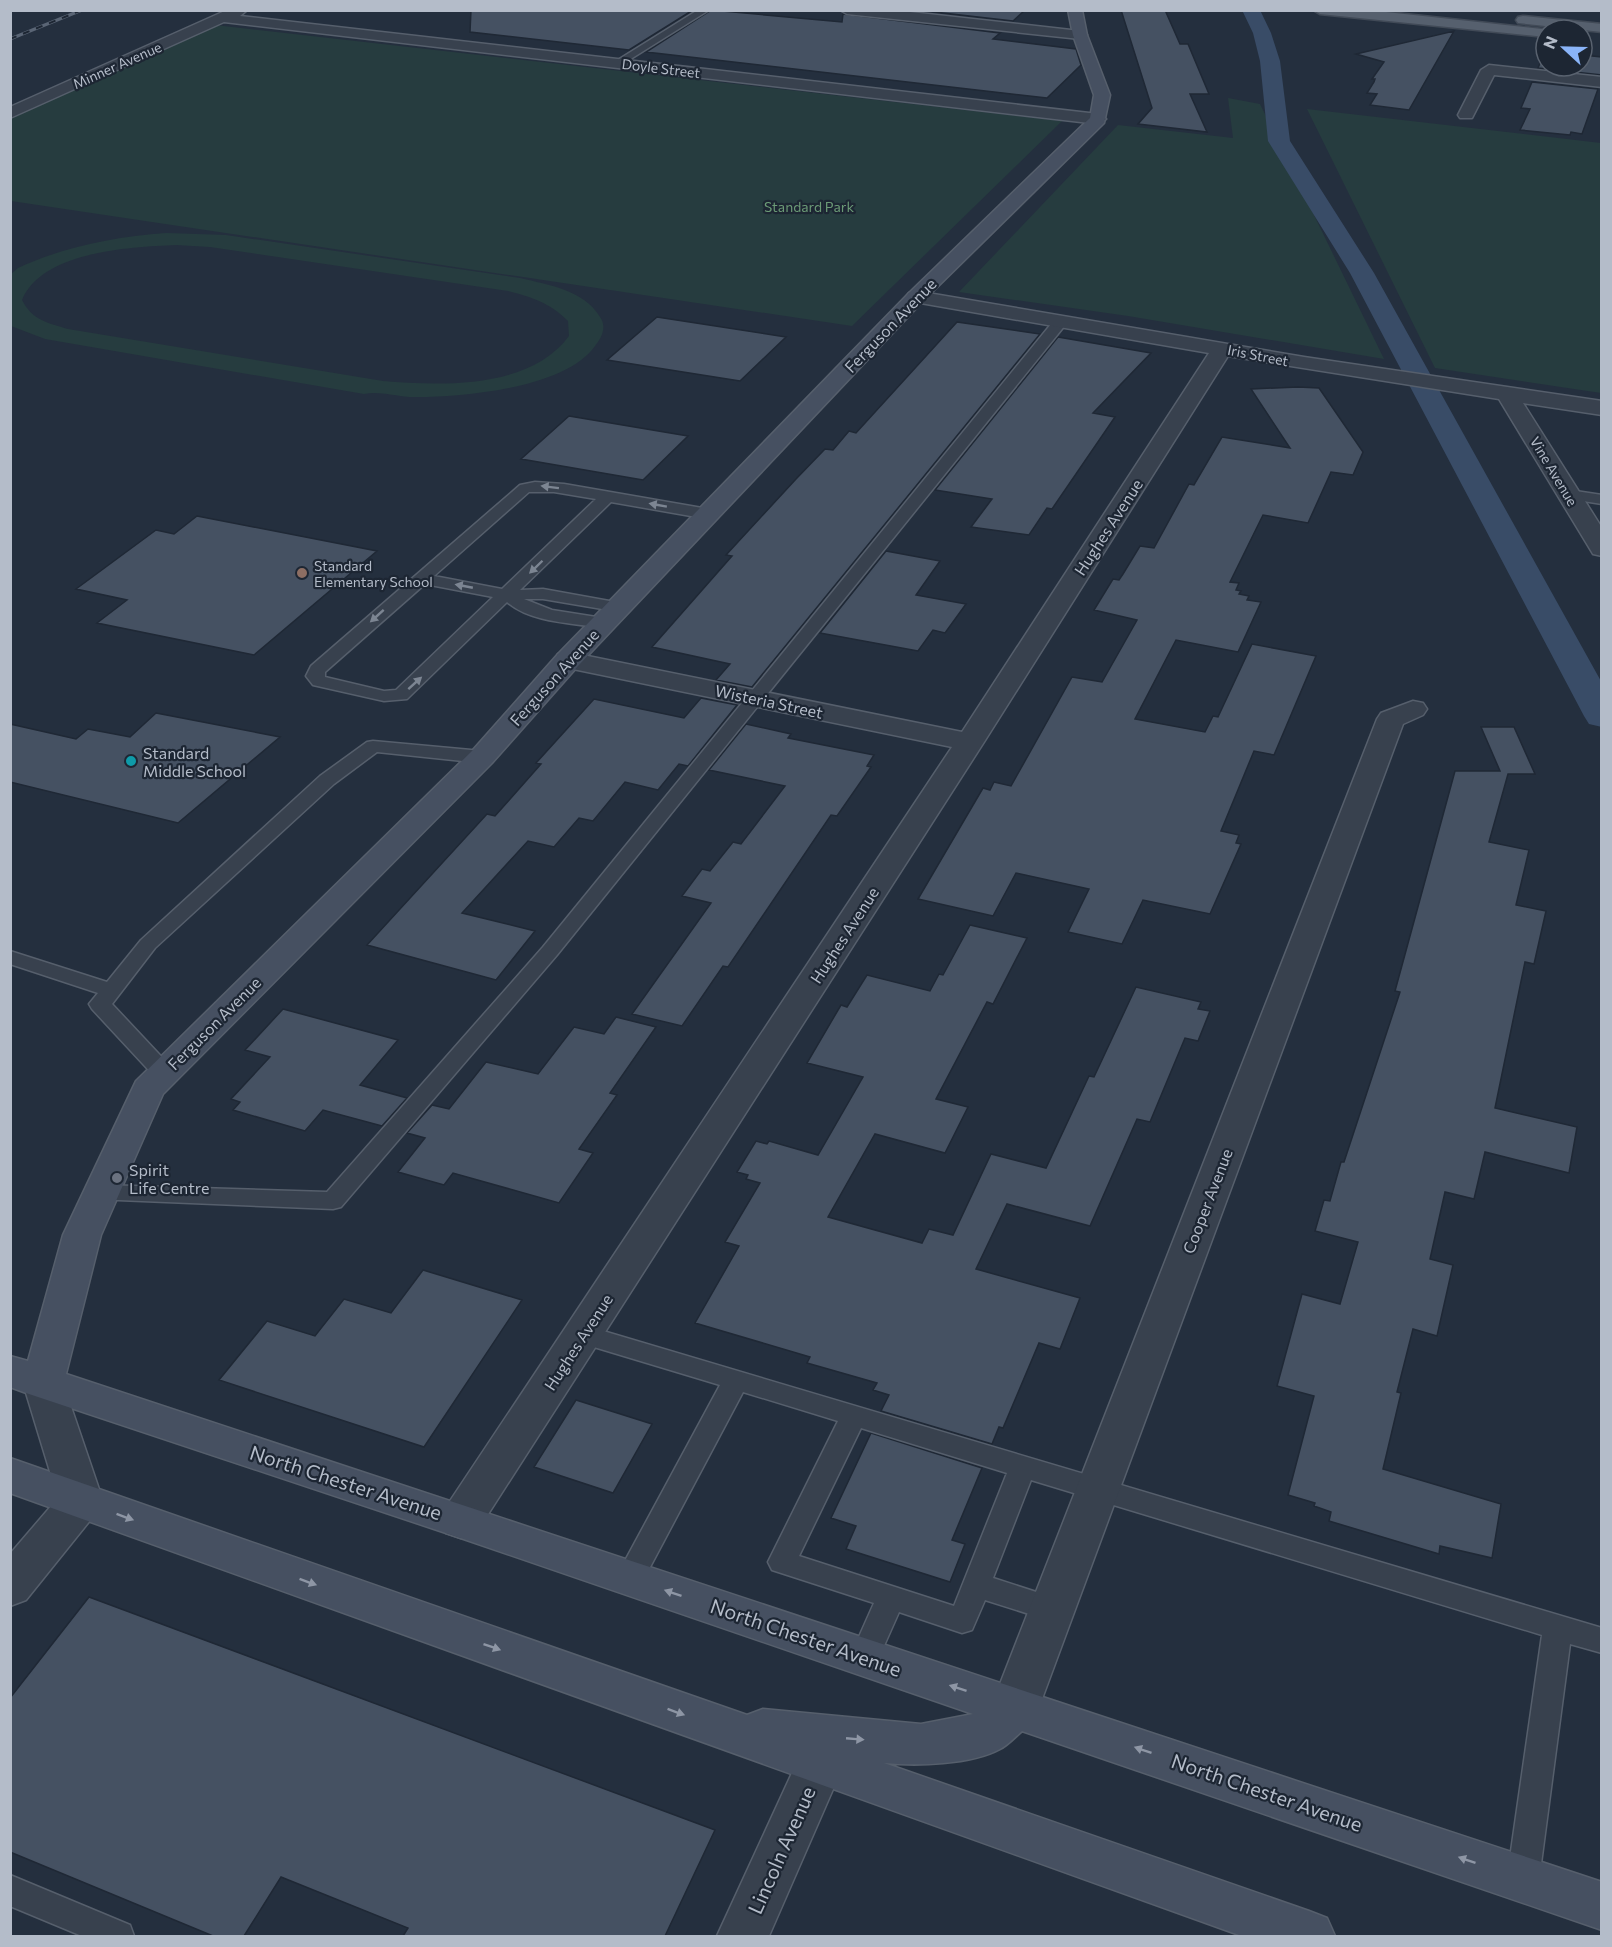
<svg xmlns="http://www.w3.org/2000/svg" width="1612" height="1947" font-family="Commissioner,sans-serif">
<rect width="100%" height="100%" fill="#242f3e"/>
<path fill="#263c3f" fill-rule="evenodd" d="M206 24 1062 121 852 326 11 201 10 115Z
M1228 98 1260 104 1384 359 1128 316 959 292 1118 125 1233 138Z
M1307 109 1601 143V393L1435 368Z
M166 233 226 235 520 278C549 285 584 290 600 317 607 327 602 337 595 346 565 389 458 398 409 397 395 396 378 391 364 394L45 339 11 326V274L18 268C66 246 114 237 166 233ZM176 245 210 247 508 291C532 297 550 303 568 321L569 336C530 389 442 386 383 381L68 329C48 323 32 320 22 300 42 251 131 247 176 245Z"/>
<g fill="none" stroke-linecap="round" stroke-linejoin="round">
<path fill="#394c67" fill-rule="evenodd" d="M1242 10H1260L1271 33 1280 61 1290 141 1374 273 1602 683V727L1589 724 1584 716 1350 273 1268 141 1260 61 1253 33Z"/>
</g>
<path fill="#455162" stroke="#1f2835" stroke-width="1.5" d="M471 10H693L629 50 470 32Z
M711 10 842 22 843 14 1000 33 993 39 1076 49 1081 65 1047 98 646 52Z
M917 10H1025L1013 21Z
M1121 10H1165L1180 44H1188L1209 94H1190L1207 132 1138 124 1152 108Z
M1454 31 1409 110 1370 105 1377 94 1367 93 1374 82 1375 79H1372L1384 62 1356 54Z
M1545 51 1546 66H1582V55L1602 57V75L1538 68Z
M1532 82 1598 89 1582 134 1571 132 1570 135 1520 130 1530 109 1521 108Z
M657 317 786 337 740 381 607 360Z
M957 322 1040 334 752 687 716 680 730 664 652 647 732 556 726 555 796 479 825 449 833 450 849 431 856 433Z
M1058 337 1151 353 1093 413 1115 417 1052 509 1047 508 1029 535 971 527 992 499 935 490Z
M1298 387 1319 388 1363 452 1353 475 1331 472 1308 523 1263 515 1230 582 1239 583 1236 590 1241 591 1239 594 1249 596 1247 600 1261 602 1238 652 1176 640 1135 719 1205 732 1213 716 1218 717 1252 644 1316 656 1274 755 1254 751 1221 831 1239 835 1236 843 1241 844 1210 914 1143 900 1122 944 1068 932 1089 889 1016 873 993 916 918 899 983 788 990 790 994 782 1011 786 1072 677 1102 682 1137 620 1094 610 1113 579 1119 580 1123 574 1140 546 1154 548 1189 484 1194 485 1222 437 1290 448 1251 389Z
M569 416 688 436 643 480 521 459Z
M197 516 377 551 254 655 97 623 127 600 76 589 156 530 174 534Z
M886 551 940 561 916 595 966 604 945 633 933 630 918 651 820 633Z
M701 698 737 705 688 766 679 764 658 790 625 782 593 821 579 818 554 847 528 841 462 913 535 931 496 980 367 945 487 814 495 816 541 764 536 763 594 699 684 718Z
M156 713 280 737 178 823 10 782V724L76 739 88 729 130 737Z
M746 724 791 734 788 738 874 755 867 766 871 767 837 816 831 815 728 967 723 966 682 1026 632 1014 711 903 682 896 702 869 710 871 733 842 741 844 785 786 709 770Z
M1481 727H1514L1535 774H1508L1489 842 1529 850 1516 905 1546 911 1534 964 1525 962 1495 1108 1577 1127 1569 1173 1485 1152 1474 1199 1445 1192 1430 1259 1453 1265 1437 1336 1413 1329 1397 1392 1401 1393 1383 1469 1501 1504 1492 1558 1440 1546 1439 1554 1329 1521 1331 1512 1314 1506 1315 1503 1288 1495 1314 1396 1277 1386 1302 1294 1340 1304 1358 1242 1315 1231 1324 1200 1330 1201 1341 1162H1344L1400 992 1395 991 1455 771H1500Z
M970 925 1027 938 993 1004 987 1002 936 1099 968 1107 945 1153 875 1134 828 1217 922 1243 929 1229 953 1235 991 1154 1046 1168 1089 1076 1094 1077 1136 987 1201 1002 1198 1009 1210 1011 1198 1041 1185 1038 1150 1122 1137 1119 1090 1226 1007 1204 976 1269 1080 1298 1060 1349 1039 1343 1003 1428 999 1427 992 1444 881 1411 889 1395 873 1390 877 1383 807 1363 810 1357 695 1323 739 1246 725 1242 760 1183 746 1179 748 1175 737 1172 756 1141 767 1144 769 1141 818 1155 863 1077 807 1063 841 1005 847 1007 867 975 930 991 939 974 943 975Z
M283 1009 398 1040 360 1085 407 1098 382 1126 323 1110 305 1131 233 1110 240 1102 231 1099 270 1057 245 1050Z
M616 1017 656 1027 610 1093 617 1095 579 1149 593 1153 559 1203 453 1173 444 1185 398 1172 425 1138 407 1133 432 1105 449 1109 486 1062 538 1074 574 1027 604 1034Z
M423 1270 522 1300 424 1447 219 1380 267 1321 315 1336 344 1299 391 1313Z
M576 1400 652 1424 613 1493 534 1467Z
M871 1433 982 1468 952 1540 965 1544 950 1582 846 1549 856 1526 831 1518Z
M89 1597 715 1830 665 1936H403L408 1928 281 1877 244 1936H213L10 1852V1698Z"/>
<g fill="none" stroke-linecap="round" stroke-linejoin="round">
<defs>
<path id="lane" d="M698 10H709L621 65 613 63Z
M1061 317 1066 318V324L557 955 341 1207 333 1209 94 1199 90 1193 94 1187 102 1185 327 1192 543 947 1056 318Z
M535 482 564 484 708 509 716 514 708 519 611 502 520 590 543 589 626 604 628 607 620 612 543 599H524L552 610 609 619 611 623 609 627 603 628C573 623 531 623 507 602L407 699 384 701 313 685 306 676 311 666 520 485ZM529 492H554L596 499 502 589 434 576ZM425 584 493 597 396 690 384 691 325 677V672Z
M1569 490 1602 495V504L1564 498 1561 495Z
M373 741 482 751 491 757 482 763 377 752 334 784 155 948 112 1004 172 1068 175 1073 172 1078 164 1080 156 1078 92 1009 89 1004 98 993 10 964V951L107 982 141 940 320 776 367 742Z
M583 1325 1602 1628V1653L1570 1644 1539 1879 1534 1890 1523 1894 1512 1890 1507 1879 1542 1635 1031 1480 993 1578 1061 1600 1065 1609 1061 1618 1051 1621 985 1600 972 1630 962 1633 899 1612 875 1666 865 1670 855 1666 850 1657 874 1603 772 1570 768 1562 838 1421 743 1392 640 1586 630 1590 620 1586 616 1578 620 1570 720 1385 574 1341 570 1334 574 1327ZM861 1428 1007 1473 954 1606 799 1556Z
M10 1875 130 1925 134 1936H82L10 1906Z"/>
<path id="street" d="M227 10H247L240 16 1098 114 1106 119 1098 124 224 22 10 118V107Z
M840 10H892L1080 31 1087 35 1080 39 847 14Z
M1489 65 1602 77V87L1494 75 1472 118H1460L1458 115 1481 70Z
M916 291 1304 357 1602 401V415L1523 403 1602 528V556L1593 554 1590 549 1499 399 1228 356 984 742 476 1533 461 1538 446 1533 439 1520 446 1507 952 747 568 668 558 666 555 660 558 654 568 652 962 732 1209 353 909 301 906 297 909 293Z
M1413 701 1423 703 1427 709 1423 715 1403 724 1039 1707 1032 1722 1015 1728 998 1722 991 1707 1377 719 1381 713Z
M43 1367 57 1372 63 1383 103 1501 96 1513 26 1600 10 1606V1554L58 1498 23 1383 29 1372Z
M820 1742 837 1749 844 1764 769 1936H717L803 1749Z"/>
<path id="secondary" d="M1068 10H1082L1087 35 1110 95 1104 123 923 301 578 666 492 763 163 1094 101 1235 66 1374 1602 1882V1930L1022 1731C1015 1737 1008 1745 1000 1749 971 1765 916 1766 884 1763L1309 1911 1327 1918 1335 1936H1242L10 1493V1458L747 1715 763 1709 921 1724 973 1714 449 1534 29 1394 10 1387V1356L28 1361 63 1235 136 1081 472 751 558 654 909 293 1090 118 1094 95 1073 35Z"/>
<path id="primary" d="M1313 10H1368L1551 30H1546V37L1320 14Z
M1523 16 1602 24V32L1518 23 1516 20 1518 17Z"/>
</defs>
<use href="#lane" stroke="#565f6c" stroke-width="3"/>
<use href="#street" stroke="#565f6c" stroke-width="3"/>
<use href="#secondary" stroke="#565f6c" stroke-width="3"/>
<use href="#primary" stroke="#414a57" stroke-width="3"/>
<use href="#lane" fill="#38414e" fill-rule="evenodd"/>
<use href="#street" fill="#38414e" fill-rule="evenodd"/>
<use href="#secondary" fill="#465061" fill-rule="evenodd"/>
<use href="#primary" fill="#56606e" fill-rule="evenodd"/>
<defs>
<path id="rail" d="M10 39 82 10"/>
</defs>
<use href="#rail" stroke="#5a6575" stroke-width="3"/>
<use href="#rail" stroke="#1d2633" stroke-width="2" stroke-dasharray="7" stroke-linecap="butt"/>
</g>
<defs><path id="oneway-solid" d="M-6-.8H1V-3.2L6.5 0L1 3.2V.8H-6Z" transform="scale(1.5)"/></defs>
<g fill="#7c8592">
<use href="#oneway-solid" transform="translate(550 487) rotate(-173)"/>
<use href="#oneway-solid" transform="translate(658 505) rotate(-170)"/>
<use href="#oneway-solid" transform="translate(536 567) rotate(136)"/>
<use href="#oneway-solid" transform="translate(464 586) rotate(-169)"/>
<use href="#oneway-solid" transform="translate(377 616) rotate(138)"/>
<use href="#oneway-solid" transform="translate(415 683) rotate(-42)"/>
</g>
<g fill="#8e96a5">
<use href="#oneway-solid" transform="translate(125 1517) rotate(20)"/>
<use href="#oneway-solid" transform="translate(308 1582) rotate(20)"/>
<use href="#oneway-solid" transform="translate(673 1593) rotate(-161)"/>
<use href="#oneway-solid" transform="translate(492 1647) rotate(19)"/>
<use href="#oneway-solid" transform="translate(958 1688) rotate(-162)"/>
<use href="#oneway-solid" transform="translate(676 1712) rotate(20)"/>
<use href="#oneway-solid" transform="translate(855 1739) rotate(5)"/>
<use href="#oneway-solid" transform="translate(1143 1750) rotate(-161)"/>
<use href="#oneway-solid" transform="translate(1467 1860) rotate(-161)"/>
</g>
<circle fill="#8d6e63" stroke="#1d2633" stroke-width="2" cx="302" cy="573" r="6"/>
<circle fill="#0f9aa8" stroke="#1d2633" stroke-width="2" cx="131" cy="761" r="6"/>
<circle fill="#6b7280" stroke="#1d2633" stroke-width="2" cx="117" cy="1178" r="6"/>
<g text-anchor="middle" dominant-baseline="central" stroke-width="4.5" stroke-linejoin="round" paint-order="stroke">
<g font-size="14" fill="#b4bcc9" stroke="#1d2633">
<text transform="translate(117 65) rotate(-24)">Minner Avenue</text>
<text transform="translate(661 68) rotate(7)">Doyle Street</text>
<text transform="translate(1258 355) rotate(11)">Iris Street</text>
<text transform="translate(1554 471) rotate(59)">Vine Avenue</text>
</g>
<g font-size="14" fill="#6b9a76" stroke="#1d2633">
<text x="809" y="206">Standard Park</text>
</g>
<g font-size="14" fill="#b4bcc9" stroke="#1d2633" text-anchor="start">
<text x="314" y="565">Standard<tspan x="314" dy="16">Elementary School</tspan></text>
</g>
<g font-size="16" fill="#b4bcc9" stroke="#1d2633">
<text transform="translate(890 325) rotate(-46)">Ferguson Avenue</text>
<text transform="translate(1108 527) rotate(-57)">Hughes Avenue</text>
<text transform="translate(554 677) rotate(-48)">Ferguson Avenue</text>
<text transform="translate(769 701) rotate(12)">Wisteria Street</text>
<text transform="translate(844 935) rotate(-57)">Hughes Avenue</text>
<text transform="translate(214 1023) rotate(-45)">Ferguson Avenue</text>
<text transform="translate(1207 1201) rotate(-69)">Cooper Avenue</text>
<text transform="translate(578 1342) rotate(-57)">Hughes Avenue</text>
</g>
<g font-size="16" fill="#b4bcc9" stroke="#1d2633" text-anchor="start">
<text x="143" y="752">Standard<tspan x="143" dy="18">Middle School</tspan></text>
<text x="129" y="1169">Spirit<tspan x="129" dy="18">Life Centre</tspan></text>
</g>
<g font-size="20" fill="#b4bcc9" stroke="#1d2633">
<text transform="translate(346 1482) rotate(18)">North Chester Avenue</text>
<text transform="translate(806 1637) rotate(19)">North Chester Avenue</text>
<text transform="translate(1267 1792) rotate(19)">North Chester Avenue</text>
<text transform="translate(781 1850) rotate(-66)">Lincoln Avenue</text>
</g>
</g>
<rect width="1612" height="1947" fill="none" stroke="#b4bcc9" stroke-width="24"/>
<g transform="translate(1564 48) rotate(292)"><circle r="28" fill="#1d2633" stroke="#59626f" stroke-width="1.5"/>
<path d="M0-4.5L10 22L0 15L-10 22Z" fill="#8ab4f8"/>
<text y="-9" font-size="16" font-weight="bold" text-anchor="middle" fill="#b4bcc9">N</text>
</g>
</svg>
